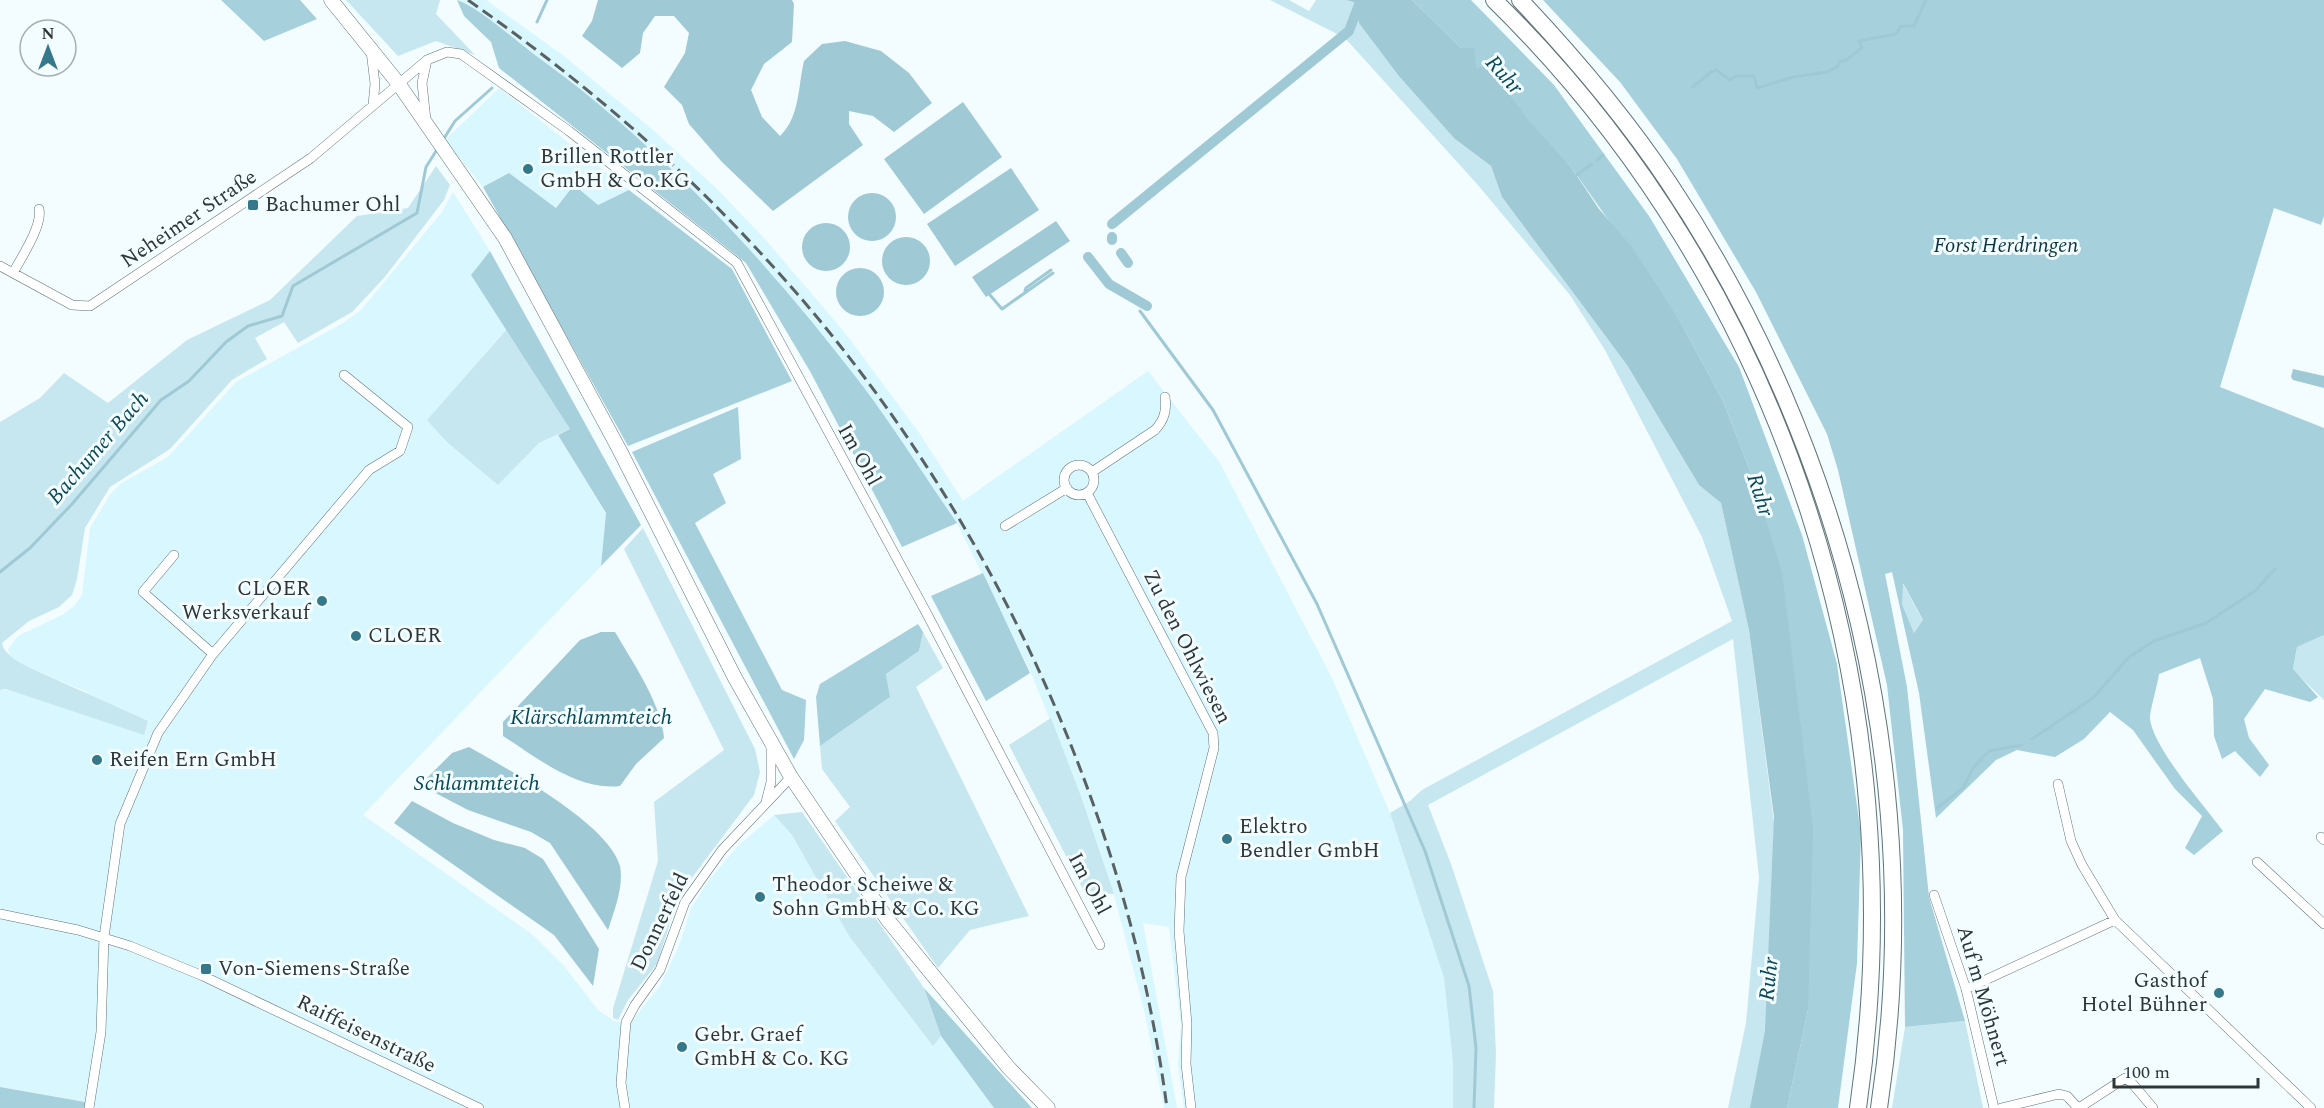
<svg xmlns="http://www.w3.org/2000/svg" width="2324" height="1108" font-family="Spectral,serif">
<rect width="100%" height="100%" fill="#f3fcfe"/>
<path fill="#d9f7ff" d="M459 0H486L564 56 652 129 717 189 765 239 846 334 920 434 963 501 1148 371 1220 463 1332 678 1390 813 1444 978 1453 1063V1108H1184L1178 1064 1181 1025 1169 927 1143 923 1177 1108H1164L1145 1014 1114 895 1082 799 1031 673 957 523 754 255 704 201 640 140 553 68Z
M499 88 575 148 629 190 598 205 557 208 509 174 483 187 445 140Z
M453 192 490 251 471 275 507 329 427 420 498 485 539 443 558 435 606 514 601 566 363 815 533 935 564 966 598 1010 614 1021 629 1024 660 986 679 946 691 908 709 880 738 846 774 815 792 835 849 936 933 1045 941 1036 994 1108H97L85 1102 0 1087V690L89 693 26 666 10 656 8 649 18 636 64 614 75 605 82 595 90 528 109 496 120 484 168 457 236 382 343 323 361 310 442 212Z"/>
<path fill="#c6e7ef" d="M346 0H440L436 14 475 55 436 41 398 56Z
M1270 0H1289L1309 11 1316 0H1346L1357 3 1455 139 1491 166 1502 197 1627 365 1699 485 1721 503 1749 630 1780 869 1778 983 1753 1108H1728L1746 1023 1759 877 1733 639 1428 805 1451 864 1493 991 1496 1054 1494 1108H1453V1063L1444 978 1390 813 1410 801 1422 790 1732 621 1702 537 1605 350 1570 295 1477 184 1345 38Z
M436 166 450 185 444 200 384 278 352 312 298 343 284 322 255 338 267 359 232 380 170 449 110 487 85 528 77 579 72 595 59 607 29 621 2 643C4 654 16 660 26 666L148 721 144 735 6 689 0 690V422L40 398 64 373 108 403 187 340 270 300 357 216 408 208Z
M507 329 570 429 539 443 498 485 447 442 427 420Z
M643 528 755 749 760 772 754 795 679 895 657 964 628 1000 618 1020 613 1018V1008L658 861 654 802 724 750 624 549Z
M1902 582 1923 621 1914 633 1902 604Z
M923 632 943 668 916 687 1029 916 970 930 938 968 835 821 850 807 822 769 820 746 890 697 886 674 919 651Z
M2324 635V700L2293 670 2297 647Z
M1051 718 1082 799 1114 894 1085 893 1009 745Z
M802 812 924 988 941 1036 933 1046 849 936 792 835 774 815Z
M1965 1021 1983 1108H1892L1905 1027Z"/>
<path fill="#a6d0dc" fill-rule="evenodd" d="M221 0H300L317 19 264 41Z
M457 0C478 7 515 40 535 55 660 145 768 262 862 385 895 429 925 477 957 523L902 547 811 373 746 263 499 68 491 42 464 16Z
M1412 0H1471L1554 85 1649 216 1739 367 1802 535 1837 664 1861 834 1857 963 1838 1108H1787L1808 1010 1752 476 1723 401 1681 323 1571 167 1476 68 1461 48Z
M1543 0H2324V216L2321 225 2274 208 2220 387 2324 428V635L2297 647 2293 669 2318 697 2310 702 2265 689 2244 719 2249 738 2269 765 2260 777 2235 751 2222 759 2214 736 2213 699 2200 658 2159 674C2158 683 2149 714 2150 719 2154 749 2203 804 2223 831L2194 855 2185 848 2202 816 2175 789 2133 730 2110 712 2084 739 2055 757 2017 750 1996 760 1936 818 1919 693 1892 572 1885 574 1907 687 1929 897 1965 1021 1905 1027 1903 830 1887 685 1838 470 1827 434 1756 292 1677 159 1620 82ZM1903 583 1923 620 1914 633 1902 604Z
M509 173 556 208 574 185 598 205 629 190 732 269 792 381 628 446 483 187Z
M490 251 641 525 601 566 606 513 558 435 570 429 471 275Z
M738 407 741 459 713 474 726 503 695 523 782 690 806 700 804 740 794 759 632 452Z
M983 573 1030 673 986 701 931 596Z
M918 624 923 632 919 651 886 674 890 697 820 746 816 697 820 684Z
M924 988 1031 1107 1032 1108H994L941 1036Z
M0 1087 85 1102V1108H0Z"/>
<path fill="#9fc9d5" d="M598 0H792L794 4 792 42 764 64 751 90 762 117 780 136C800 117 798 86 804 61L822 44 845 41 881 51 909 73 932 103 894 132 873 116 849 111V124L863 145 773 211 722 162 689 124 682 105 664 87 685 53 689 33 674 16H655L643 33 640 53 622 68 582 36 592 21Z
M1346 0H1412L1461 48H1474L1476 68 1488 66 1529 121 1571 167 1599 209 1632 247 1681 323 1723 401 1752 476 1782 572 1813 828 1808 1010 1787 1108H1750L1765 1031 1774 817 1749 630 1721 503 1699 485 1627 365 1502 197 1491 166 1455 139 1399 76 1359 23 1357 3Z
M963 102 1002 157 924 214 884 159Z
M1011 168 1039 210 955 266 927 224Z
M848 217a24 24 0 1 1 48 0a24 24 0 1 1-48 0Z
M1056 221 1070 241 986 297 972 277Z
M802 247a24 24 0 1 1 48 0a24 24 0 1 1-48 0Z
M882 261a24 24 0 1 1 48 0a24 24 0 1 1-48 0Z
M836 292a24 24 0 1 1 48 0a24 24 0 1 1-48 0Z
M2293 369 2324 376V388L2293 380 2291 377Z
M601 632H615C632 661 662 705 664 738L636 764 620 786C577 791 538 758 503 736V722L580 640Z
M469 747C506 768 609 824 620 866 624 887 614 911 608 930L550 843 531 832 468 810 420 785 452 753Z
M412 801 453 823 494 840 525 848 543 859 599 949 593 986 554 935 394 823Z"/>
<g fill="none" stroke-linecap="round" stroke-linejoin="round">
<path stroke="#9fc9d5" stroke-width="3" d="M537 22 547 0
M1693 87 1711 72 1716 70 1730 80 1736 76H1754L1757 88 1793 77 1827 72 1837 67 1840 61H1845L1862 48 1859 41 1896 34 1901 26H1914L1926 0
M443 140 455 121 492 88
M1597 160 1603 155
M1574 177 1592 164
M1025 291 1026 288 1051 270
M990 295 1002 309 1053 273
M1140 311 1213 410 1317 604 1425 851 1469 986 1476 1048 1474 1108
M0 572 30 548 72 504 161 400 189 381 226 342 248 326 282 316 293 286 417 213 426 167 438 148
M2032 739 2093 698 2129 657 2154 641 2206 623 2255 591 2275 569
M1937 808 1963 788 1973 768 1989 751 2022 745"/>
<path stroke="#9fc9d5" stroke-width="10" d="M1112 224 1349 31 1360 2
M1112 237V240
M1121 253 1128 263
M1088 257 1109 284 1147 306"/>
<defs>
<path id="street" d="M371 51 375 84 373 105
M426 120 422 83 427 60
M0 266 72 305 90 306 311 158 427 60 447 52 461 54 569 131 737 263 927 614 1100 945
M13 273C21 258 43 225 39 209
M1064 480a15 15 0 1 1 30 0a15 15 0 1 1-30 0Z
M1092 472 1155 430C1164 420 1167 411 1165 397
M1087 493 1213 733 1214 748 1181 877 1179 931 1187 1024 1186 1064 1191 1108
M1005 526 1067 488
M174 555 143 592 213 654
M2058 784 2071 841 2082 865 2115 920 2311 1108
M766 802 771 782V745
M2321 837 2324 840
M2257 862 2324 924
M1934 895 1966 989 1994 1108
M0 914 78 930 130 946 203 976 479 1108
M1966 989 2115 920
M89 1108 101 1032 104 937 120 824 158 733 213 654 369 470 400 451 408 427 344 375
M625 1108 621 1083 626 1022 635 1005 660 970 685 902 722 850 791 777
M2001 1108 2059 1094 2067 1096 2078 1108
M2079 1108 2125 1078 2131 1082 2153 1108"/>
<path id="primary" d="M331 0 398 83 505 238 619 449 735 678 791 777 887 919 1008 1067 1048 1108"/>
<path id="highway" d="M1494 0C1788 288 1917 704 1858 1108
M1520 0C1574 57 1625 117 1669 183 1848 451 1928 788 1879 1108"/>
</defs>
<use href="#street" stroke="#617378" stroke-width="10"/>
<use href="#primary" stroke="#617378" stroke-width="15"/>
<use href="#highway" stroke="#617378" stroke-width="18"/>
<use href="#street" stroke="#fff" stroke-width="9"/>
<use href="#primary" stroke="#fff" stroke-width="14"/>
<use href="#highway" stroke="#fff" stroke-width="16"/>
<path stroke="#596163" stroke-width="3" stroke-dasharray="12 6" stroke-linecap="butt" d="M468 0C572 73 669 154 755 247 974 480 1125 791 1167 1108"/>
</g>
<g fill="#357889" stroke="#f3fcfe" stroke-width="2">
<circle cx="528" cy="169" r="6"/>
<rect x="247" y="199" width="12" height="12" rx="3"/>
<circle cx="322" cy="601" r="6"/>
<circle cx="356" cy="636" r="6"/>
<circle cx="97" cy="760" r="6"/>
<circle cx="1227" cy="839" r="6"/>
<circle cx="760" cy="897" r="6"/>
<rect x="200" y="963" width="12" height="12" rx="3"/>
<circle cx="2219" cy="993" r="6"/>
<circle cx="682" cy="1047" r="6"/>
</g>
<g text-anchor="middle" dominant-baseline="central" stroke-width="6" stroke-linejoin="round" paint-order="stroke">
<g font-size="21" fill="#2e3638" stroke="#f3fcfe" text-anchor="start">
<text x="540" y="157">Brillen Rottler<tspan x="540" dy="24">GmbH &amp; Co.KG</tspan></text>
<text x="265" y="205">Bachumer Ohl</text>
<text x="310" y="589" text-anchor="end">CLOER<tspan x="310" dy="24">Werksverkauf</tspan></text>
<text x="368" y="636">CLOER</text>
<text x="109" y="760">Reifen Ern GmbH</text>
<text x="1239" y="827">Elektro<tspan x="1239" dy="24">Bendler GmbH</tspan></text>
<text x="772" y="885">Theodor Scheiwe &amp;<tspan x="772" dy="24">Sohn GmbH &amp; Co. KG</tspan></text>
<text x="218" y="969">Von-Siemens-Straße</text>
<text x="2207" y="981" text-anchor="end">Gasthof<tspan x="2207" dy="24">Hotel Bühner</tspan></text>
<text x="694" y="1035">Gebr. Graef<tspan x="694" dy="24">GmbH &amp; Co. KG</tspan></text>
</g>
<g font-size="21" fill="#2e3638" stroke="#f3fcfe">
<text transform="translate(189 219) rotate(-34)">Neheimer Straße</text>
<text transform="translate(859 455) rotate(61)">Im Ohl</text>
<text transform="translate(1187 647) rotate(63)">Zu den Ohlwiesen</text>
<text transform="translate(1089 884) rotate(62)">Im Ohl</text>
<text transform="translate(660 922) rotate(-64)">Donnerfeld</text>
<text transform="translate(1983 996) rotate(74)">Auf'm Möhnert</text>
<text transform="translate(366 1034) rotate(26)">Raiffeisenstraße</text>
</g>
<g font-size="21" font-style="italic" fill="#0e363f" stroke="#f3fcfe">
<text x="2006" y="246">Forst Herdringen</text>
</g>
<g font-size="22" font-style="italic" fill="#0b4956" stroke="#f3fcfe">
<text transform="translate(1504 75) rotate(48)">Ruhr</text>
<text transform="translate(98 448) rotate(-49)">Bachumer Bach</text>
<text transform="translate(1760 495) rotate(72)">Ruhr</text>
<text x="591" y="717">Klärschlammteich</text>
<text x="477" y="783">Schlammteich</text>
<text transform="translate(1769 979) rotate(-84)">Ruhr</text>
</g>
</g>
<g transform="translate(48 48)"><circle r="28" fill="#f3fcfe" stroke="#a4adaf" stroke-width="1.5"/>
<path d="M0-4.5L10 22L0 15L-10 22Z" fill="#357889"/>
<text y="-9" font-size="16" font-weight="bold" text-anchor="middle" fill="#2e3638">N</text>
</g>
<path d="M2114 1078v9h144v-9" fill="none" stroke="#2e3638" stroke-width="3"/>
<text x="2123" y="1078" font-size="18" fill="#2e3638" stroke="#f3fcfe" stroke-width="4.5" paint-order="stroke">100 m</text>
</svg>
